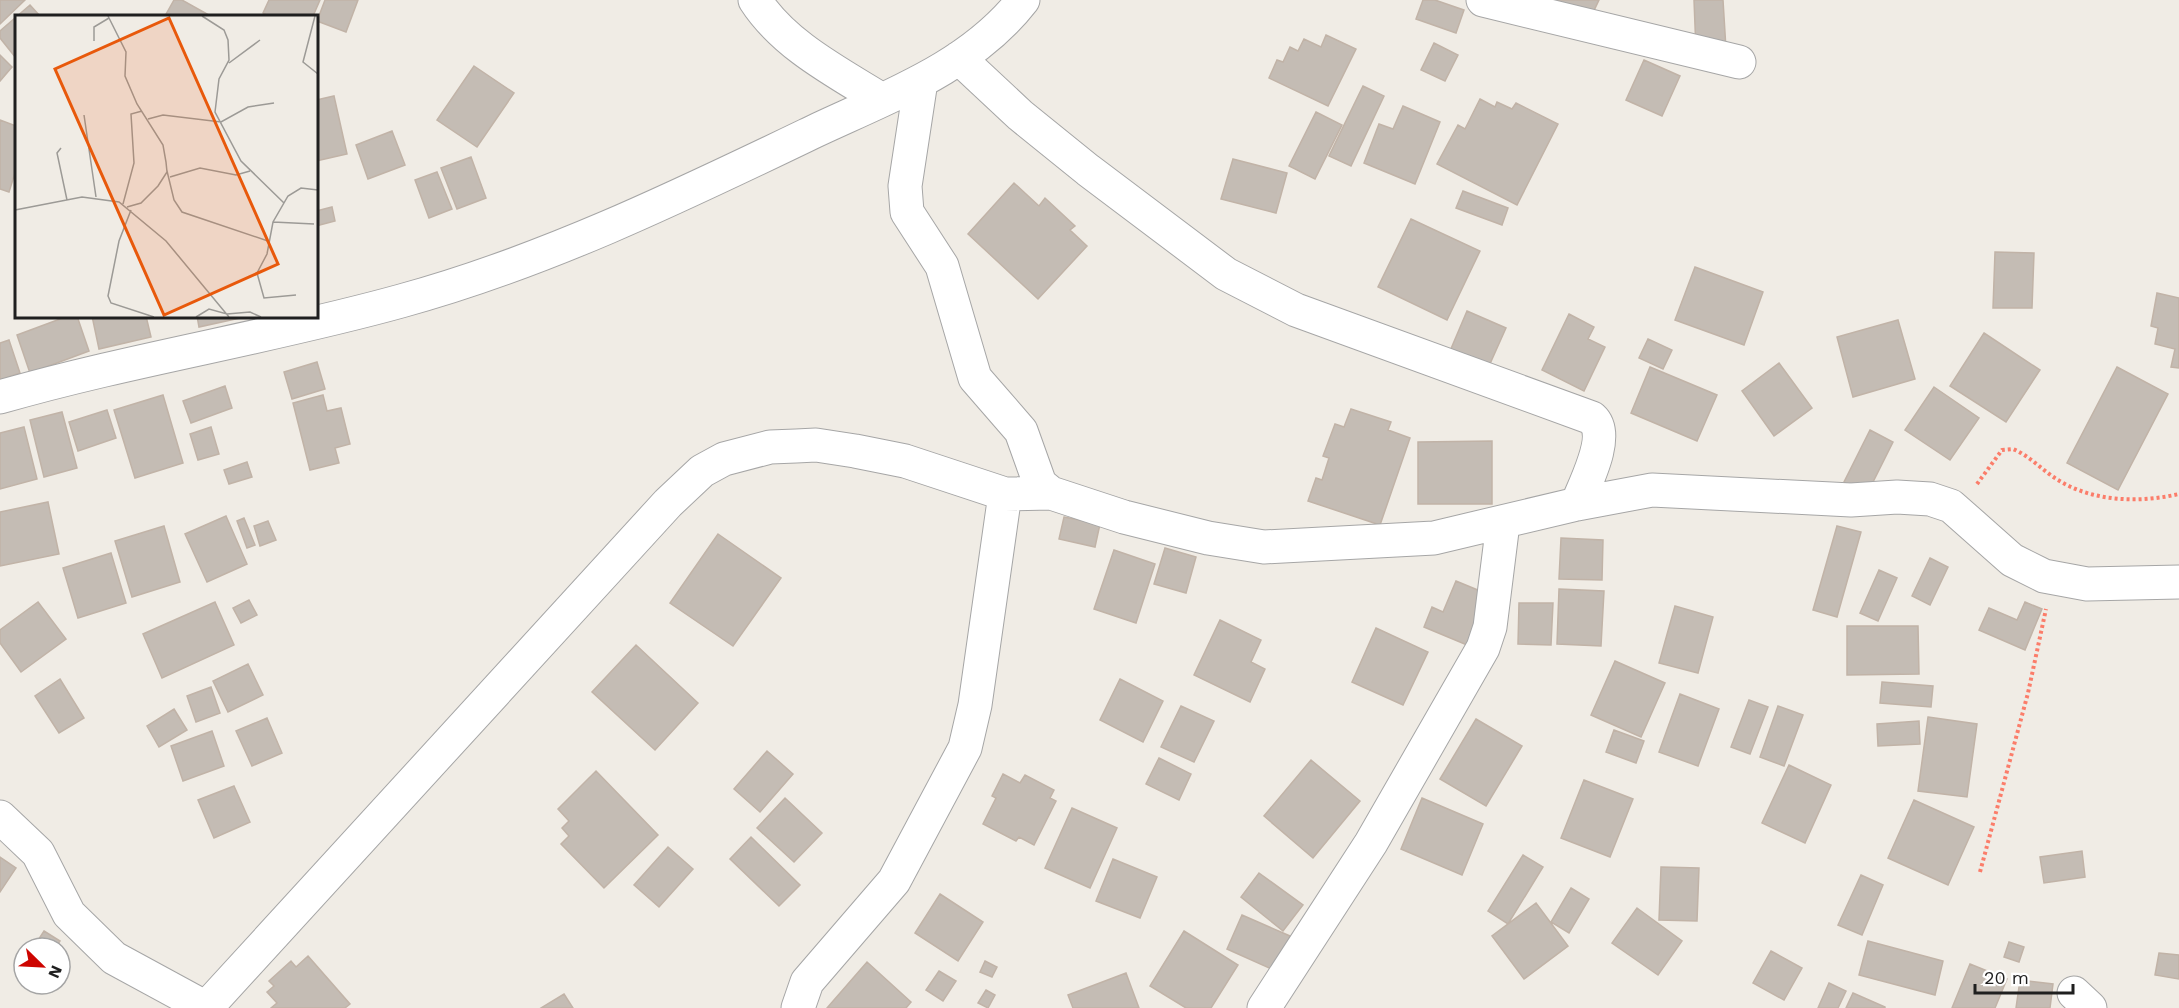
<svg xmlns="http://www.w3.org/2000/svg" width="2179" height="1008" font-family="'Work Sans',sans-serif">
<rect width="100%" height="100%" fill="#f0ece5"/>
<path fill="#c4bcb4" stroke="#c1b3a7" stroke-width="1.5" d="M0 0H25L0 24Z
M174 0H182L209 15 165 16Z
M269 0H320L313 16H268L263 13Z
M325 0H358L346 32 317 21Z
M1423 0H1435L1464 10 1456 33 1416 19Z
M1541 0H1599L1589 21Z
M1694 0H1723L1726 49 1696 51Z
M30 5 40 16H16V58L0 38V31Z
M1326 35 1356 49 1328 106 1269 78 1277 60 1283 62 1290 47 1298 51 1304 39 1321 47Z
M1434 43 1458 55 1445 81 1421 70Z
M0 55 12 67 0 81Z
M1644 60 1680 76 1662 116 1626 100Z
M474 66 514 93 477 147 437 120Z
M1363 86 1384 96 1351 166 1329 156Z
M334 96 347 154 316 161V100Z
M1480 99 1495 107 1497 102 1512 109 1516 103 1558 124 1517 205 1437 164 1458 125 1465 129Z
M1403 106 1440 122 1415 184 1364 163 1379 124 1393 129Z
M1316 112 1342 125 1315 179 1289 166Z
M0 120 16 126V170L9 192 0 189Z
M392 131 405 165 368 179 356 145Z
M471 157 486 198 457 209 441 168Z
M1233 159 1287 173 1276 213 1221 199Z
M437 172 452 209 429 218 415 180Z
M1014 183 1039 206 1045 198 1075 226 1070 230 1087 246 1038 299 968 234Z
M1463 191 1508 208 1502 225 1456 208Z
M332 207 335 221 316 226V211Z
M1411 219 1480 251 1447 320 1378 287Z
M1995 252 2034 253 2032 308H1993Z
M1695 267 1763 292 1744 345 1675 320Z
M2157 293 2179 298V368L2171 367 2175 349 2155 344 2158 328 2151 326Z
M1467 311 1506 328 1485 375 1447 358Z
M1569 314 1594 327 1588 339 1605 347 1584 391 1542 370Z
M68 316H77L89 351 30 373 17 335Z
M92 316H146L151 337 99 349Z
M197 316H249L199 327Z
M1898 320 1915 379 1853 397 1837 337Z
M1984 333 2040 370 2006 422 1950 386Z
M1648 339 1672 350 1663 369 1639 358Z
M9 340 20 373 0 380V343Z
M317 362 325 389 292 399 284 372Z
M1779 363 1812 408 1774 436 1742 391Z
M1650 367 1717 395 1697 441 1631 413Z
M2117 367 2168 394 2118 490 2067 463Z
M225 386 232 408 191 423 183 401Z
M1934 387 1979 418 1950 460 1905 430Z
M163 395 183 463 135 478 114 410Z
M323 395 327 411 341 408 350 444 335 448 339 463 310 470 293 403Z
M1351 409 1391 422 1388 430 1410 438 1380 525 1308 501 1316 478 1322 480 1329 458 1323 456 1335 424 1344 427Z
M107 410 116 438 78 451 69 422Z
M62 412 77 468 44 477 30 420Z
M24 427 37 479 0 489V433Z
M211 427 219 454 198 460 190 434Z
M1870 430 1893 442 1867 494 1844 482Z
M1492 441V504H1418V442Z
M247 462 252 477 229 484 224 470Z
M48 502 59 554 0 566V512Z
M226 516 247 564 207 582 185 534Z
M1064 517 1100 524 1095 547 1059 539Z
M244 518 255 545 247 548 237 521Z
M268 521 276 540 260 546 254 526Z
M164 526 180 582 132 597 115 541Z
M1837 526 1861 532 1837 617 1813 610Z
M718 534 781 578 733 646 670 603Z
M1561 538 1603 540 1602 580 1559 579Z
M1165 548 1196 557 1186 593 1154 584Z
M1114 550 1155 564 1136 623 1094 609Z
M111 553 126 603 78 618 63 568Z
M1930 558 1948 567 1930 605 1912 596Z
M1879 570 1897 578 1878 621 1860 613Z
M1456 581 1485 593 1467 645 1424 627 1432 607 1443 612Z
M1559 589 1604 591 1601 646 1557 644Z
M249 600 257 615 241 623 233 608Z
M38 602 66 639 21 672 0 643V630Z
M215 602 234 645 162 678 143 634Z
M2025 602 2042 609 2025 650 1979 630 1989 608 2017 620Z
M1519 603H1553L1551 645 1518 644Z
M1675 606 1713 617 1698 673 1659 663Z
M1220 620 1261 640 1251 662 1265 669 1250 702 1194 675Z
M1847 626H1918L1919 674 1847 675Z
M1376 628 1428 652 1403 705 1352 682Z
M636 645 698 703 655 750 592 692Z
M1615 661 1665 683 1641 737 1591 715Z
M248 664 263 695 228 712 213 681Z
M60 679 84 718 59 733 35 696Z
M1120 679 1163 701 1143 742 1100 720Z
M1882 682 1933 686 1931 707 1880 703Z
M211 687 220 713 196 722 187 696Z
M1680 694 1719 709 1698 766 1659 752Z
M1749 700 1768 707 1750 754 1731 747Z
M1181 706 1214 721 1194 762 1161 747Z
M1778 706 1803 715 1784 766 1760 757Z
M174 709 187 730 159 747 147 726Z
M1928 717 1977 724 1967 797 1918 791Z
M267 718 282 753 252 766 236 731Z
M1476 719 1522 746 1486 806 1440 779Z
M1919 721 1920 744 1878 746 1877 724Z
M1614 730 1644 741 1636 763 1606 752Z
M212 731 224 766 183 781 171 746Z
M767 751 793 774 760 812 734 789Z
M1159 758 1191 774 1179 800 1146 784Z
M1311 760 1360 801 1313 858 1264 816Z
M1789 765 1831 785 1805 843 1762 823Z
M596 771 658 835 604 888 561 844 569 836 562 828 569 821 558 809Z
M1003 774 1020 783 1025 775 1054 790 1050 798 1056 801 1034 845 1019 837 1016 841 983 824 996 798 992 796Z
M1584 780 1633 799 1610 857 1561 838Z
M234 786 250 822 214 838 198 800Z
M785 798 822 833 794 862 757 828Z
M1422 798 1483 824 1462 875 1401 849Z
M1914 800 1974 827 1948 885 1888 858Z
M1072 808 1117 828 1090 888 1045 868Z
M751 837 800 885 779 906 730 859Z
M668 847 693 869 659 907 634 885Z
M2082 851 2085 877 2044 883 2040 857Z
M1523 855 1543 867 1508 924 1488 911Z
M0 857 16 868 0 892Z
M1113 859 1157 877 1140 918 1096 901Z
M1661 867 1699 868 1697 921 1659 920Z
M1259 873 1303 905 1283 931 1241 897Z
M1861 875 1883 885 1862 935 1838 925Z
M1571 888 1589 899 1569 933 1551 922Z
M940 894 983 922 958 961 915 933Z
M1536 903 1568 946 1524 979 1492 936Z
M1637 908 1682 941 1658 975 1612 943Z
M1242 915 1290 936 1276 971 1227 949Z
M44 931 60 941 55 948H33Z
M1184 931 1238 965 1211 1008H1186L1150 986Z
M1868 941 1943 961 1935 995 1859 975Z
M2009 942 2024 947 2019 962 2004 957Z
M1771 951 1802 968 1784 1000 1753 983Z
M2159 953 2179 955V979L2155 975Z
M308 956 350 1004 345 1008H271L277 1003 267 992 274 986 269 981 291 961 296 967Z
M24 961V974L18 970Z
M985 961 997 967 992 977 980 972Z
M867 962 911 1002 906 1008H827Z
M1970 964 2007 979 1995 1008H1952Z
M939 971 956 981 943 1001 926 990Z
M1126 973 1139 1008H1073L1068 995Z
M2020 980 2053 984 2050 1008H2016Z
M1829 983 1846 991 1838 1008H1818Z
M986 990 995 995 988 1008 978 1003Z
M1853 993 1885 1007V1008H1846Z
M564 994 573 1008H541Z"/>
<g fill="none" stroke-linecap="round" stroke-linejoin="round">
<defs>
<path id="minor" d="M755 0C784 45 837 72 882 100
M1483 0 1739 62
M959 58 1020 115 1088 170 1226 274 1296 310 1592 418C1611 435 1585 484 1577 504
M921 81 905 186 907 212 942 266 975 378 1021 431 1040 484 1051 493 1124 517 1208 538 1264 547 1434 538 1577 504 1652 490 1851 500 1897 497 1930 499 1951 506 2012 560 2044 576 2087 584 2179 582
M0 397C132 359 268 338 401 301 544 262 680 196 813 132 887 97 971 67 1023 0
M0 817 38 853 69 914 114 958 206 1008
M2074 993 2090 1008
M206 1008 668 503 702 471 724 459 770 447 796 446 816 445 855 451 905 461 1005 494 1051 493
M798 1008 807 982 894 881 965 748 975 705 1005 494
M1264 1008 1371 843 1483 648 1490 627 1503 523"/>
</defs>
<use href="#minor" stroke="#a6a6a6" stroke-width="35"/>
<path stroke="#fb7d6a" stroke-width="4" stroke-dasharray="3 3" stroke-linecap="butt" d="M1977 484 2002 450 2013 449C2030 456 2043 471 2058 480 2093 502 2140 503 2179 494
M1980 872 2028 693 2046 609"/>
<use href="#minor" stroke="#fff" stroke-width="33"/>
</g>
<g transform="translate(15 15)">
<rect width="303" height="303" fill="#f0ece5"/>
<path fill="none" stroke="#9c9a96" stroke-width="1.5" d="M93 1 111 37 110 61 122 89 148 130 151 147 152 157 143 171 126 188 112 192M187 1 209 15 213 25 214 45 204 64 200 97 226 146 269 188M300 1 288 47 303 59M79 26V12L94 3M214 48 245 25M69 100 81 182M133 104 148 100 206 107 233 92 259 88M46 133 42 138 52 185M152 156 159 185 167 197 253 226M155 162 185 153 221 160 235 156M108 189 119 148 116 99 127 96M0 195 67 182 104 187 151 226 214 302M116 195 104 226 93 281 96 288 139 302M258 207 299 209M281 280 249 283 242 258 252 239 258 207 273 181 286 173 303 175M181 302 194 294 212 299 235 297 246 302"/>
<path fill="#e8590c" fill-opacity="0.15" stroke="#e8590c" stroke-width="3" d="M154 3 263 249 149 300 40 54Z"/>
<rect width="303" height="303" fill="none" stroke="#1f1f1f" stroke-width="3"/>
</g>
<g transform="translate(42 966) rotate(114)"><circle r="28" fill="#ffffff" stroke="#a5a5a5" stroke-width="1.5"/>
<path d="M0-4.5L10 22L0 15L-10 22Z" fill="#cd0500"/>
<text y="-9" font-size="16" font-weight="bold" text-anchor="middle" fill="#1f1f1f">N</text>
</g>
<path d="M1975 984v9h98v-9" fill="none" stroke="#1f1f1f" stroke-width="3"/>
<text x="1984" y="984" font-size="18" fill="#1f1f1f" stroke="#ffffff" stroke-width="4.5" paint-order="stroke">20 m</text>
</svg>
